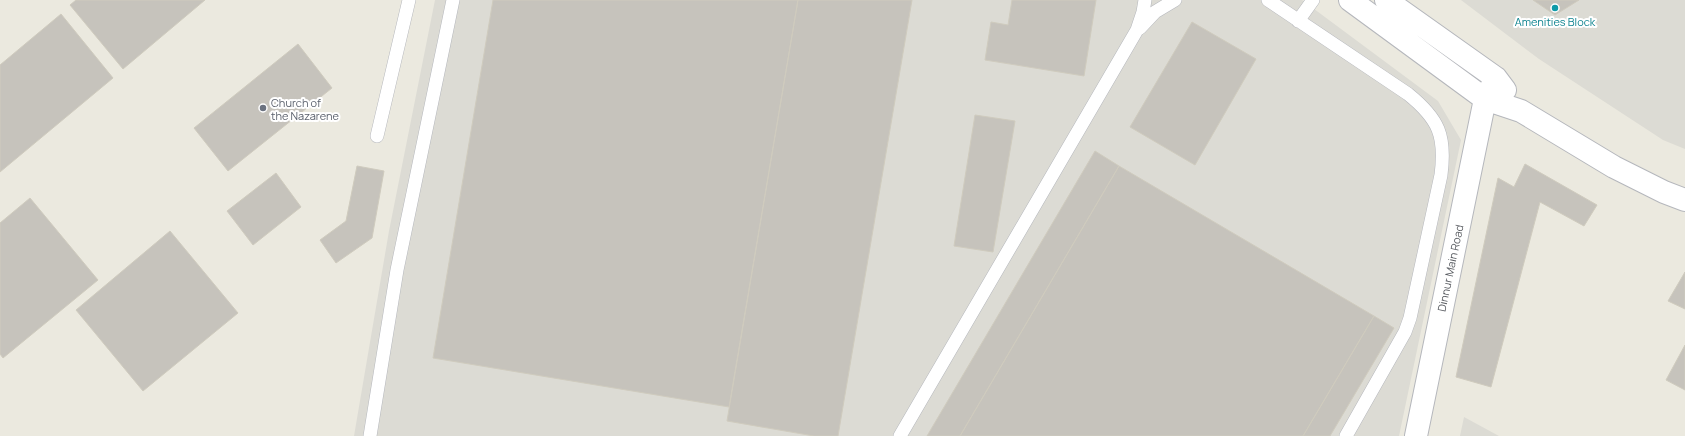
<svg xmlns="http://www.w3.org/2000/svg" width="1685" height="436" font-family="Manrope,sans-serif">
<rect width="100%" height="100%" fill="#ebe9df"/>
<path fill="#dcdbd4" d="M435 0H1302L1438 101 1461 140 1399 436H354L389 231Z
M1461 0H1685V149L1663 140 1539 59Z
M1464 417 1499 436H1460Z"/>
<path fill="#c6c3bc" stroke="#cfcbbe" d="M76 0H205L123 69 70 5Z
M493 0H798L729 407 433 358Z
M798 0H912L838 436H814L727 421Z
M1012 0H1096L1084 76 985 60 991 22 1008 25Z
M1533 0H1579L1555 15Z
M61 14 113 78 0 172V65Z
M1192 22 1256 59 1195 165 1130 127Z
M298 44 332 88 228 171 194 128Z
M975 115 1015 121 993 252 954 246Z
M1095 151 1119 166 960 436H927Z
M1525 164 1597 205 1584 226 1540 202 1491 387 1456 377 1498 178 1514 187Z
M357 166 384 171 372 238 336 263 320 240 346 221Z
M1119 166 1374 316 1303 436H960Z
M276 173 301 207 253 245 227 211Z
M30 198 98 280 3 358 0 354V223Z
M170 231 238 313 143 391 76 310Z
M1685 272V309L1668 301Z
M1374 316 1394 328 1330 436H1303Z
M1685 345V390L1666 380Z"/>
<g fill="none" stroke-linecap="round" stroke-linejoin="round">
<defs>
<path id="service" d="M1268 0 1408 94C1439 119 1446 136 1441 175L1410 318 1405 332 1346 436
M1298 21 1313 0
M1140 28 1155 12 1175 0
M377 136 409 0
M370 436 397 270 453 0
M900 436 1137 30 1143 12 1145 0"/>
<path id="tertiary" d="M1350 0 1485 99 1521 111 1614 167 1664 192 1685 200
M1386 0 1496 78 1505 90
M1416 436 1485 99 1496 78"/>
</defs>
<use href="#service" stroke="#b5b7bc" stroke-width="14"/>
<use href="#tertiary" stroke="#b5b7bc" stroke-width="24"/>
<use href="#service" stroke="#fff" stroke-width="13"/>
<use href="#tertiary" stroke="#fff" stroke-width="22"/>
</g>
<circle fill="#0f9aa8" stroke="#fff" stroke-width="1.5" cx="1555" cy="8" r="4"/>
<circle fill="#6b7280" stroke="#fff" stroke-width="1.5" cx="263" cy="108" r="4"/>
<g text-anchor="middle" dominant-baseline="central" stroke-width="4" stroke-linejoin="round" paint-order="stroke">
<g font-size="11" fill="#0d838f" stroke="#fff">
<text x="1555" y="21">Amenities Block</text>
</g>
<g font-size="11" fill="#5b616d" stroke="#fff" text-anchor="start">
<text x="271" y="102">Church of<tspan x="271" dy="13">the Nazarene</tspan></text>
</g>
<g font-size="11" fill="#585b60" stroke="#fff">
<text transform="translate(1450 268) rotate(-78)">Dinnur Main Road</text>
</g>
</g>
</svg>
